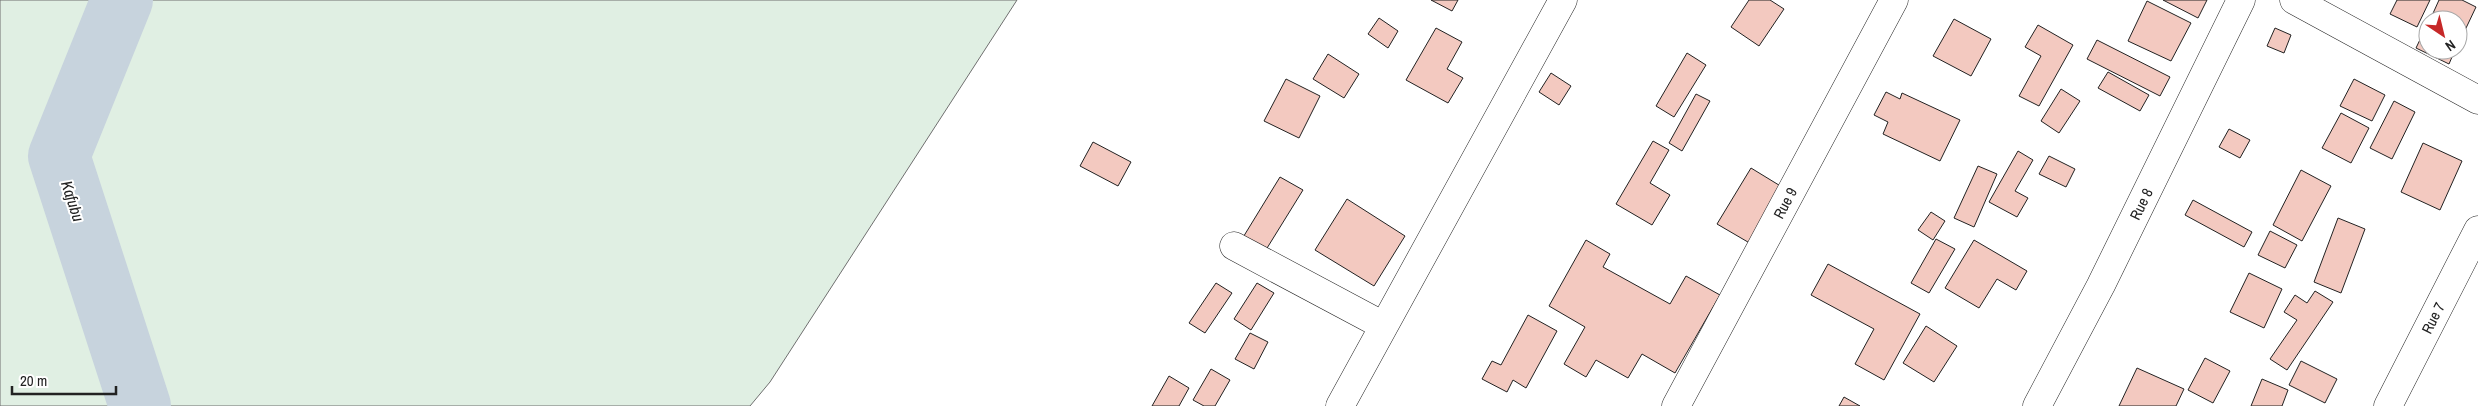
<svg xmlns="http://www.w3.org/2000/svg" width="2478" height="406" font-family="'Archivo Narrow',sans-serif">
<rect width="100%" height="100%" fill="#fff"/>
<path fill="#e0efe3" stroke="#6f6f6f" d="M0 0H1017L770 382 750 406H0Z"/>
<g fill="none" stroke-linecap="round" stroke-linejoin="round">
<path stroke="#c7d3dd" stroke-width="62" d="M122 0 59 156 140 406"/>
</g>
<path fill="#f3c9c0" stroke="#222" d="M1431 0H1458L1452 11Z
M1749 0H1770L1784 9 1759 46 1731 27Z
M2163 0H2207L2198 18Z
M2397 0H2430L2417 27 2390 14Z
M2439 0H2462L2476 7 2458 45V20H2430Z
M2147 1 2191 23 2171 61 2128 41Z
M1379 18 1398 31 1388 48 1368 34Z
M1954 19 1991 39 1971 76 1933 56Z
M2428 23V50H2455L2449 64 2416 48Z
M2038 25 2073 45 2039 106 2019 96 2041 56 2025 47Z
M1436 28 1462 42 1447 69 1463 78 1448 103 1406 80Z
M2275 28 2291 35 2284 53 2267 46Z
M2097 40 2170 77 2160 96 2087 59Z
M1687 53 1706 65 1674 117 1656 106Z
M1328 54 1359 74 1344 98 1313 79Z
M2108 72 2149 95 2140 111 2098 88Z
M1551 73 1571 86 1559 105 1539 92Z
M1286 79 1320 96 1299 138 1264 121Z
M2354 79 2385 95 2372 121 2340 106Z
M2061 89 2080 101 2059 133 2041 121Z
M1886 92 1900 99 1902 93 1960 120 1940 161 1883 134 1888 122 1874 115Z
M1696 94 1710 101 1682 151 1669 143Z
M2394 101 2415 112 2392 159 2370 148Z
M2341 113 2369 128 2351 163 2322 148Z
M2229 129 2250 140 2240 158 2219 147Z
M1653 141 1669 150 1650 183 1670 195 1652 225 1616 204Z
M1093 142 1131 162 1118 186 1080 166Z
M2423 143 2462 161 2440 210 2401 192Z
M2018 151 2033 160 2015 191 2028 198 2017 217 1989 202Z
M2049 156 2075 169 2066 187 2039 174Z
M1978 166 1997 174 1974 227 1954 218Z
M1751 168 1787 190 1753 245 1717 224Z
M2301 170 2331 186 2302 241 2273 225Z
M1280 177 1303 190 1264 253 1242 239Z
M1347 199 1405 236 1374 286 1315 250Z
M2193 200 2252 232 2244 247 2185 215Z
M1931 212 1945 221 1933 240 1918 230Z
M2338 218 2365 229 2341 293 2314 282Z
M2270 231 2297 245 2285 268 2258 255Z
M1936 239 1955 249 1929 293 1911 283Z
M1586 240 1610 254 1603 267 1670 304 1686 276 1720 295 1675 373 1642 354 1628 378 1596 360 1586 377 1564 364 1585 327 1549 306Z
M1974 240 2027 271 2016 290 1997 279 1979 308 1945 288Z
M1828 264 1920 314 1884 380 1855 364 1874 329 1811 295Z
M2249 273 2282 289 2264 328 2230 312Z
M1216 283 1232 293 1205 333 1189 323Z
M1257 283 1274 293 1251 330 1234 319Z
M2315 291 2333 302 2287 370 2270 359 2297 320 2284 312 2295 295 2307 303Z
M1528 315 1557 331 1526 388 1513 380 1507 392 1482 379 1492 361 1501 365Z
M1926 326 1957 346 1934 382 1903 363Z
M1250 333 1268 342 1254 369 1235 359Z
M2205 358 2230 371 2213 403 2188 390Z
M2301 361 2337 379 2325 403 2289 385Z
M2137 368 2184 389 2176 406H2119Z
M1211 369 1230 380 1215 406H1204L1193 400Z
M1169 376 1189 388 1179 406H1152Z
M2262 379 2288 390 2282 406H2251Z
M1844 397 1860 406H1839Z"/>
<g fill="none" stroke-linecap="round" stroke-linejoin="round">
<defs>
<path id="minor" d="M2294 0 2478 100
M1234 246 1384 326
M1340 406 1563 0
M1676 406 1894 0
M2037 406 2101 285 2241 0
M2388 406 2478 230"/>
</defs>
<use href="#minor" stroke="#222" stroke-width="29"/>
<use href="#minor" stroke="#fff" stroke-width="28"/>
</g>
<g text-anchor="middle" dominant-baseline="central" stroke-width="4" stroke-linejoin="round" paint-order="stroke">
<g font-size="15" fill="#222" stroke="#fff">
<text transform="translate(1785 203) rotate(-62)">Rue 9</text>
<text transform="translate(2141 204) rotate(-64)">Rue 8</text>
<text transform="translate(2433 318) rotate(-63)">Rue 7</text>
</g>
<g font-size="16" font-style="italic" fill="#222" stroke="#fff">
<text transform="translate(73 201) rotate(72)">Kafubu</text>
</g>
</g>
<g transform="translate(2443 35) rotate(145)"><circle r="24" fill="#ffffff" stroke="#a7a7a7"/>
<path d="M0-4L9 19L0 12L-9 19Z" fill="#c62828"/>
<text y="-8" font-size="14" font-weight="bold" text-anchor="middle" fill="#222222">N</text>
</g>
<path d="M12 386v8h104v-8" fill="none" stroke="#222222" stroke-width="2.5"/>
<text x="20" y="386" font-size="15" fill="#222222" stroke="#ffffff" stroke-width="4" paint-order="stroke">20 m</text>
</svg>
